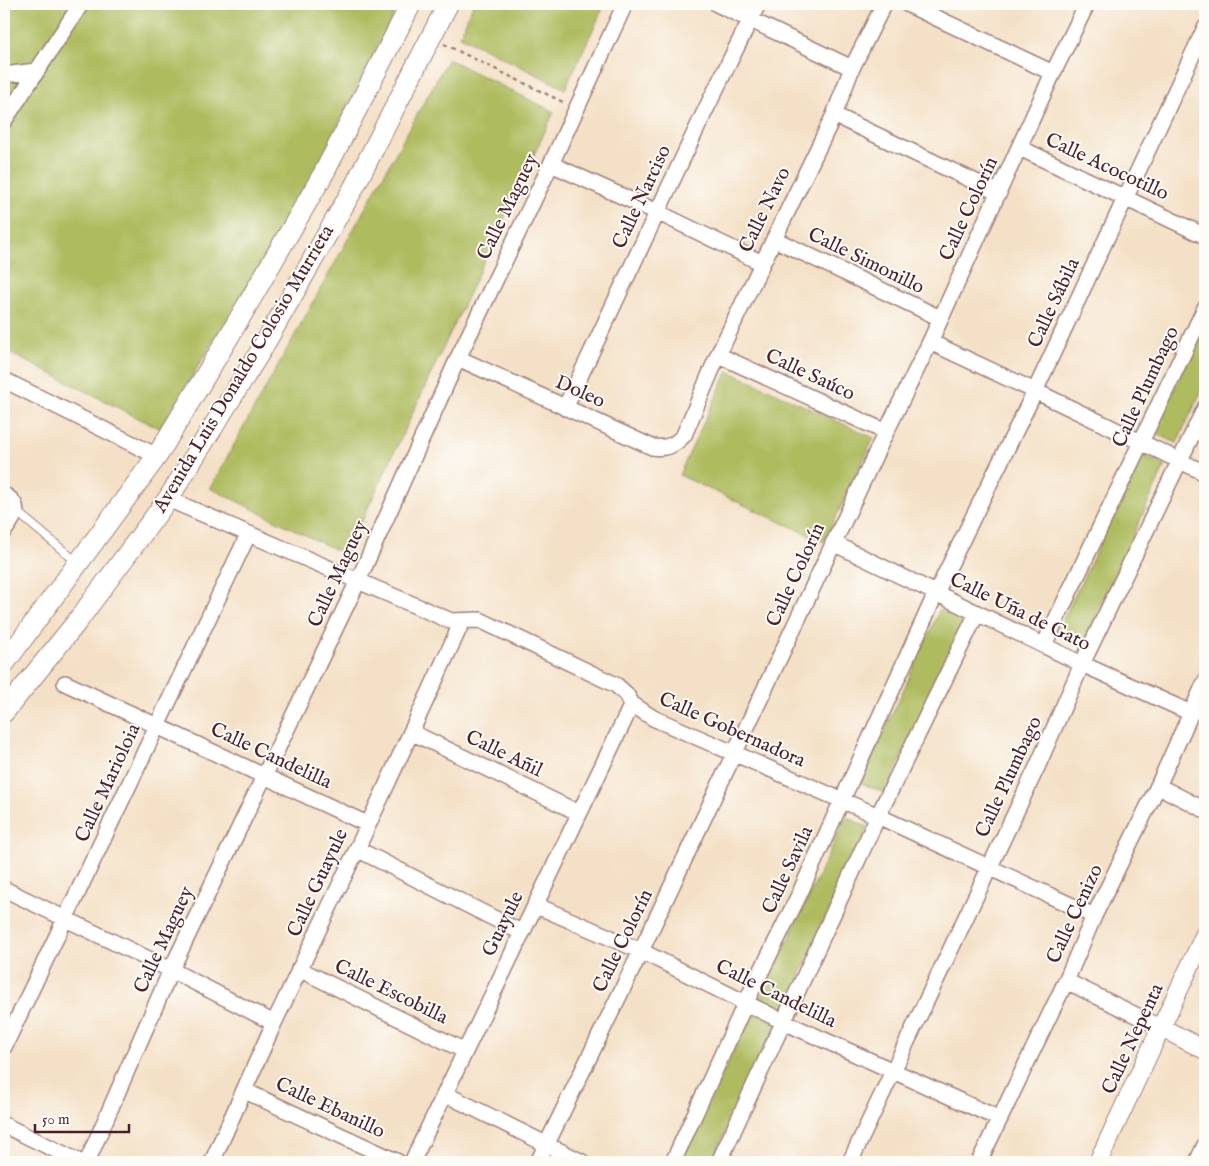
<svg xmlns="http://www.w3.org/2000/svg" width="1209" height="1166" font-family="'IM FELL English',serif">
<rect width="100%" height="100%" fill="#fdfcf7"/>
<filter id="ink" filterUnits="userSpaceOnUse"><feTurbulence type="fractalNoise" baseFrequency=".02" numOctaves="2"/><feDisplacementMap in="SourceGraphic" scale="10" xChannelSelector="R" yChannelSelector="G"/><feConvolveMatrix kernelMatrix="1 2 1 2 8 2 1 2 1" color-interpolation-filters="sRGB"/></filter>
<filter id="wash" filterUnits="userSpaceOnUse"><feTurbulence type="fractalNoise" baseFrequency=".0096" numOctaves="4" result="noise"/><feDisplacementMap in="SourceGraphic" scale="20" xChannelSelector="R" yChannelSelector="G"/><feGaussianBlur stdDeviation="1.12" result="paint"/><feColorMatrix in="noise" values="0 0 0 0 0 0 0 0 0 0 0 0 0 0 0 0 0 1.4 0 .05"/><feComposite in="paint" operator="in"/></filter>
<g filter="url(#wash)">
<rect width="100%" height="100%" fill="#f4e0c6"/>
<path fill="#aebc5e" stroke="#7c6e44" d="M4 4H399L304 192 160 429 4 350Z
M473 4H605L565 89 460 36Z
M448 59 554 112 346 555 210 488Z
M1205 323V383L1177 443 1154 433Z
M728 371 874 438 824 542 679 475Z
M1143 455 1165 466 1083 644 1057 632Z
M940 609 966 622 885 793 861 783Z
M846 817 868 827 784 1010 760 1000Z
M752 1012 776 1024 711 1162H682Z"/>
</g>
<g filter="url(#ink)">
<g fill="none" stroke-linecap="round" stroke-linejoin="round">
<defs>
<path id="service" d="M16 511 78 563"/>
<path id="minor" d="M717 4 852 68
M907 4 1053 73
M4 75 36 71
M834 115 999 193
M4 121 81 4
M1020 148 1205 236
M551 164 657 212 762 263
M774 239 940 318
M930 342 1035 391 1205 473
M718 355 886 432
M458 358 652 447C666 449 674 446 684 435L718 355 834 115 852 68 884 4
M4 380 157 456
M565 408 705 111 758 4
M4 495C24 506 14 518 4 531
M168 499 451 621 480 620 616 685 626 694 632 704 653 718 878 816 1094 916
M833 543 1082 664 1191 713
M1044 645 1205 308
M65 683 367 824
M411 732 579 813
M1158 786 1205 810
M357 849 521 932
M4 889 171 970 274 1023
M535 905 641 951 784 1022 1000 1119
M299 969 465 1051
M1066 981 1162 1028
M4 1047 248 535
M245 1091 398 1162
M445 1094 582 1162
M4 1125 80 1162
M87 1162 171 970 358 581 458 358 551 164 625 4
M212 1162 274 1023 357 849 462 622
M412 1162 632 704
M538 1162 641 951 886 432 930 342 1053 73 1087 4
M673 1162 746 1002 798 897 936 593 1035 391 1205 28
M719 1162 878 816 977 613
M850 1162 1038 765 1082 664 1205 408
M979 1162 1066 981 1094 916 1158 786 1205 682
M1197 1162 1205 1145"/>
<path id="tertiary" d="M1162 1028 1205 1050
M1098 1162 1205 934"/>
<path id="secondary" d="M4 664 157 456 231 333 325 171 411 4
M4 712 76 623 168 499 260 352 353 189 448 4"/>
</defs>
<use href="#service" stroke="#9f8078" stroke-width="10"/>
<use href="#minor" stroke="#9f8078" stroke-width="18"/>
<use href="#tertiary" stroke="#9f8078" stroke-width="20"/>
<use href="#secondary" stroke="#9f8078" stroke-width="22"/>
<path stroke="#9f8078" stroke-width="2.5" stroke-dasharray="4 4" stroke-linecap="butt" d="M444 44 565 103"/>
<use href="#service" stroke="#fff" stroke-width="8"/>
<use href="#minor" stroke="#fff" stroke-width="15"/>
<use href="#tertiary" stroke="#fff" stroke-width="18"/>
<use href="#secondary" stroke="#fff" stroke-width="20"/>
</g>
</g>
<g text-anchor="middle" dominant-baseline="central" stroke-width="4" stroke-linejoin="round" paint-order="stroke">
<g font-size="20" fill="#4a1f2b" stroke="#fdfcf7">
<text transform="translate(1107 167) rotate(25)">Calle Acocotillo</text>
<text transform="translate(642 197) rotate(-65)">Calle Narciso</text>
<text transform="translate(508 207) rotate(-64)">Calle Maguey</text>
<text transform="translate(969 209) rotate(-65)">Calle Colorín</text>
<text transform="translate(765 210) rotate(-64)">Calle Navo</text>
<text transform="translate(866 261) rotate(26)">Calle Simonillo</text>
<text transform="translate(1054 303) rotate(-65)">Calle Sábila</text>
<text transform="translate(244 369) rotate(-59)">Avenida Luis Donaldo Colosio Murrieta</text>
<text transform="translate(810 375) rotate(25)">Calle Saúco</text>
<text transform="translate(1146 387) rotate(-65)">Calle Plumbago</text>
<text transform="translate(580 392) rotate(24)">Doleo</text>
<text transform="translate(338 574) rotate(-65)">Calle Maguey</text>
<text transform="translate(796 575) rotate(-65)">Calle Colorín</text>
<text transform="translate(1020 612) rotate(26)">Calle Uña de Gato</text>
<text transform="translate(732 730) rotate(24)">Calle Gobernadora</text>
<text transform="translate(504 754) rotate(26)">Calle Añil</text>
<text transform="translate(271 756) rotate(25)">Calle Candelilla</text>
<text transform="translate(1009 777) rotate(-65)">Calle Plumbago</text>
<text transform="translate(108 783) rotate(-65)">Calle Marioloia</text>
<text transform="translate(788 870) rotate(-65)">Calle Savila</text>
<text transform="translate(318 883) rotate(-65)">Calle Guayule</text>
<text transform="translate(1075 914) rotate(-65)">Calle Cenizo</text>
<text transform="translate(503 924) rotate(-64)">Guayule</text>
<text transform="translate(164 940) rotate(-65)">Calle Maguey</text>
<text transform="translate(623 941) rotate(-64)">Calle Colorín</text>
<text transform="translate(391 992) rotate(26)">Calle Escobilla</text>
<text transform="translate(776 994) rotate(26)">Calle Candelilla</text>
<text transform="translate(1133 1039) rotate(-65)">Calle Nepenta</text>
<text transform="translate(330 1108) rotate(25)">Calle Ebanillo</text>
</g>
</g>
<rect width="1209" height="1166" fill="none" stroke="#fdfcf7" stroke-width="20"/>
<path d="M35 1124v8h94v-8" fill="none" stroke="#4a1f2b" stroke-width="2.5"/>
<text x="42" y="1124" font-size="15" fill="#4a1f2b" stroke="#fdfcf7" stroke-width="4" paint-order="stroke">50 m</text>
</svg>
